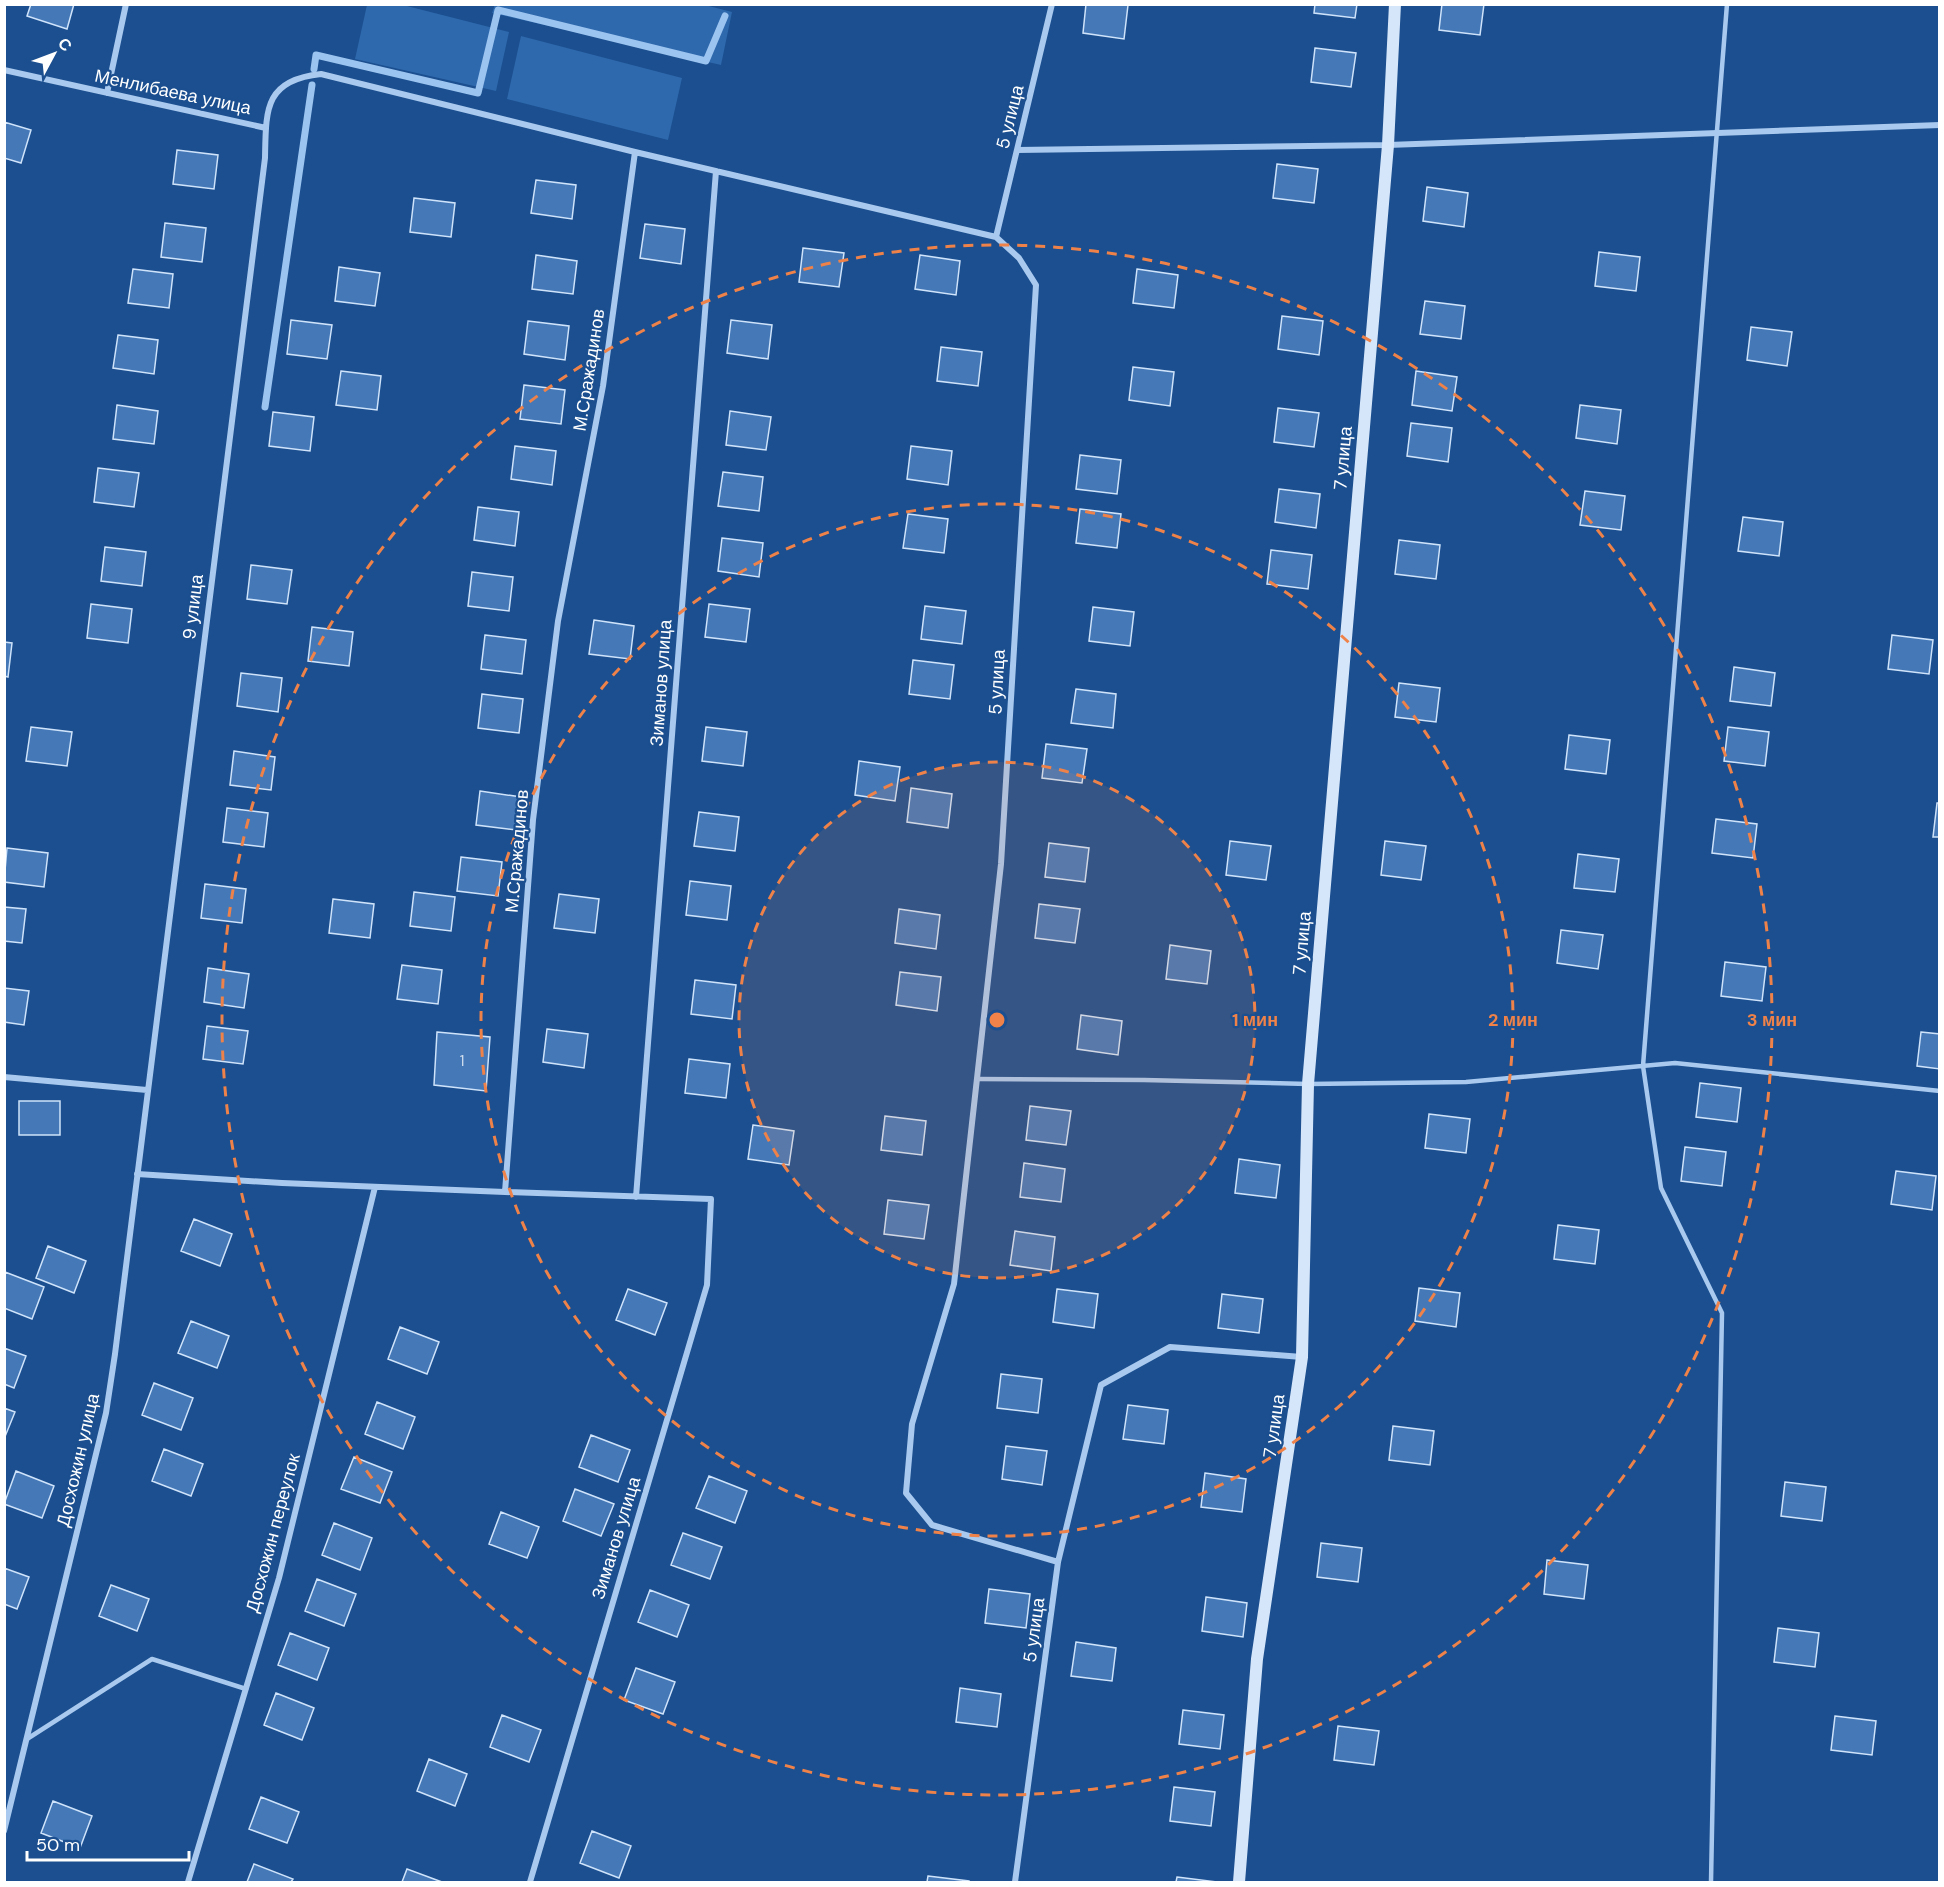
<svg xmlns="http://www.w3.org/2000/svg" width="1944" height="1887" font-family="'DM Sans',sans-serif">
<rect width="100%" height="100%" fill="#1b4f8f"/>
<path fill="#2e69ad" d="M495 4H701L732 12 721 65 492 13Z
M367 5H403L509 32 496 91 355 59Z
M521 36 682 78 668 140 507 99Z"/>
<g fill="none" stroke-linecap="round" stroke-linejoin="round">
<path stroke="#9cc4f0" stroke-width="7" d="M314 69 316 55 478 93 498 10 706 61 725 16
M265 407 312 85"/>
</g>
<path fill="#4478b7" stroke="#cfe3fa" stroke-width="1.5" d="M31 4H74L67 29 27 16Z
M1086 4 1128 5 1124 39 1083 33Z
M1315 4H1357L1355 18 1314 13Z
M1442 4H1484L1480 35 1439 30Z
M1315 48 1356 53 1351 87 1311 82Z
M4 122 31 130 21 163 4 158Z
M177 150 218 155 214 189 173 184Z
M1277 164 1318 169 1314 203 1273 198Z
M536 180 576 185 572 219 531 213Z
M1427 187 1468 193 1464 227 1423 221Z
M414 198 455 203 451 237 410 232Z
M165 223 206 228 202 262 161 257Z
M645 224 685 229 681 264 640 258Z
M803 248 844 253 839 287 799 282Z
M1599 252 1640 257 1636 291 1595 286Z
M536 255 577 261 573 294 532 289Z
M920 255 960 261 956 295 915 289Z
M339 267 380 273 375 306 335 301Z
M133 269 173 274 169 308 128 303Z
M1137 269 1178 275 1174 308 1133 303Z
M1425 301 1465 306 1461 339 1420 334Z
M1282 316 1323 321 1319 355 1278 349Z
M291 320 332 325 327 359 287 354Z
M731 320 772 325 768 359 727 353Z
M528 321 569 326 565 360 524 354Z
M1751 327 1792 332 1787 366 1747 360Z
M118 335 158 340 154 374 113 368Z
M941 347 982 352 978 386 937 381Z
M1133 367 1174 372 1170 406 1129 400Z
M341 371 381 376 377 410 336 405Z
M1416 371 1457 377 1452 411 1412 405Z
M524 385 565 390 561 424 520 419Z
M117 405 158 411 154 444 113 439Z
M1580 405 1621 410 1617 444 1576 438Z
M1278 408 1319 413 1314 447 1274 442Z
M730 411 771 417 766 450 726 445Z
M273 412 314 417 310 451 269 446Z
M1411 423 1452 428 1448 462 1407 456Z
M515 446 556 451 552 485 511 479Z
M911 446 952 451 948 485 907 479Z
M1080 455 1121 460 1117 494 1076 489Z
M98 468 139 473 134 507 94 502Z
M723 472 763 477 759 511 718 506Z
M1279 489 1320 494 1316 528 1275 522Z
M1585 491 1625 496 1621 530 1580 525Z
M478 507 519 512 515 546 474 540Z
M1080 509 1121 514 1117 548 1076 543Z
M908 514 948 519 944 553 903 548Z
M1743 517 1783 522 1779 556 1738 551Z
M722 538 763 543 759 577 718 571Z
M1399 540 1440 545 1436 579 1395 574Z
M105 547 146 552 142 586 101 581Z
M1271 550 1312 555 1308 589 1267 584Z
M251 565 292 570 287 604 247 599Z
M472 572 513 577 509 611 468 606Z
M91 604 132 609 128 643 87 638Z
M709 604 750 609 746 642 705 637Z
M925 606 966 611 962 644 921 639Z
M1093 607 1134 612 1130 646 1089 641Z
M594 620 634 626 630 659 589 654Z
M312 627 353 632 349 666 308 661Z
M485 635 526 640 522 674 481 669Z
M1892 635 1933 640 1929 674 1888 669Z
M4 642 12 643 8 677 4 676Z
M913 660 954 665 950 699 909 694Z
M1734 667 1775 673 1771 706 1730 701Z
M241 673 282 678 278 712 237 706Z
M1399 683 1440 688 1436 722 1395 717Z
M1076 689 1116 694 1113 728 1071 723Z
M482 694 523 699 519 733 478 728Z
M31 727 72 732 67 766 26 761Z
M706 727 747 732 743 766 702 761Z
M1728 727 1769 732 1765 766 1724 761Z
M1569 735 1610 740 1606 774 1565 769Z
M1046 744 1087 749 1082 783 1042 778Z
M234 751 275 757 271 790 230 785Z
M859 761 900 767 895 801 855 795Z
M911 788 952 794 948 828 907 822Z
M480 791 521 797 517 830 476 825Z
M1937 803H1940V837H1933Z
M227 808 268 813 264 847 223 842Z
M699 812 739 817 735 851 694 846Z
M1716 819 1757 824 1753 858 1712 853Z
M1230 841 1271 846 1266 880 1226 875Z
M1385 841 1426 846 1421 880 1381 875Z
M1049 843 1089 848 1085 882 1045 877Z
M7 848 48 853 44 887 4 882Z
M1578 854 1619 859 1615 892 1574 888Z
M461 857 502 862 498 896 457 891Z
M690 881 731 886 727 920 686 915Z
M205 884 246 889 242 923 201 918Z
M414 892 455 897 451 931 410 926Z
M559 894 599 899 595 933 554 928Z
M333 899 374 904 370 938 329 933Z
M1039 904 1080 909 1075 943 1035 938Z
M4 907 26 909 22 943 4 941Z
M899 909 940 915 936 949 895 943Z
M1561 930 1603 935 1598 969 1557 963Z
M1170 945 1211 951 1207 984 1166 979Z
M1725 962 1766 967 1762 1001 1721 996Z
M402 965 442 970 438 1004 397 999Z
M208 968 249 974 244 1008 204 1002Z
M900 972 941 977 937 1011 896 1005Z
M695 980 736 985 732 1019 691 1014Z
M4 988 29 991 24 1025 4 1022Z
M1081 1015 1122 1021 1118 1055 1077 1049Z
M207 1026 248 1031 243 1064 203 1059Z
M547 1029 588 1034 584 1068 543 1062Z
M437 1032 490 1037 486 1091 434 1085Z
M1921 1032 1940 1034V1069L1917 1066Z
M689 1059 730 1064 726 1098 685 1093Z
M1700 1083 1741 1088 1737 1122 1696 1117Z
M19 1101H60V1135H19Z
M1030 1106 1071 1111 1066 1145 1026 1140Z
M1429 1114 1470 1119 1466 1153 1425 1148Z
M885 1116 926 1121 922 1155 881 1150Z
M753 1125 794 1131 789 1165 748 1159Z
M1685 1147 1726 1152 1722 1186 1681 1181Z
M1239 1159 1280 1165 1276 1198 1235 1193Z
M1024 1163 1065 1169 1061 1202 1020 1197Z
M1896 1171 1936 1176 1932 1210 1891 1204Z
M888 1200 929 1205 924 1239 884 1234Z
M194 1219 232 1234 220 1266 181 1251Z
M1558 1225 1599 1230 1595 1264 1554 1259Z
M1015 1231 1055 1237 1051 1271 1010 1265Z
M48 1246 86 1261 74 1293 36 1278Z
M5 1272 44 1287 32 1319 4 1308Z
M1419 1288 1460 1293 1456 1327 1415 1321Z
M628 1289 667 1303 655 1335 616 1320Z
M1057 1289 1098 1294 1094 1328 1053 1322Z
M1222 1294 1263 1299 1259 1333 1218 1328Z
M191 1321 229 1336 217 1368 178 1353Z
M400 1327 439 1342 427 1374 388 1359Z
M4 1348 26 1356 14 1388 4 1384Z
M1001 1374 1042 1379 1038 1413 997 1408Z
M154 1383 193 1398 181 1430 142 1415Z
M377 1402 415 1417 403 1449 365 1434Z
M1128 1405 1168 1410 1164 1444 1123 1439Z
M4 1408 15 1412 4 1439Z
M1393 1426 1434 1431 1430 1465 1389 1460Z
M591 1435 630 1450 618 1482 579 1467Z
M1006 1446 1047 1451 1042 1485 1002 1479Z
M164 1449 203 1464 191 1496 152 1481Z
M354 1457 392 1472 380 1503 341 1489Z
M16 1471 54 1486 42 1518 4 1504Z
M1205 1473 1246 1479 1242 1512 1201 1507Z
M709 1476 747 1491 735 1523 696 1508Z
M1785 1482 1826 1487 1822 1521 1781 1516Z
M575 1489 614 1504 601 1536 563 1521Z
M501 1512 539 1527 527 1558 489 1544Z
M334 1523 372 1538 360 1570 322 1555Z
M683 1533 722 1547 710 1579 671 1565Z
M1321 1543 1362 1548 1358 1582 1317 1577Z
M1547 1560 1588 1565 1584 1599 1544 1594Z
M4 1568 29 1577 17 1609 4 1604Z
M317 1579 356 1594 344 1626 305 1611Z
M111 1585 149 1599 137 1631 99 1616Z
M989 1589 1030 1594 1026 1628 985 1623Z
M650 1590 689 1605 677 1637 638 1622Z
M1206 1597 1247 1603 1243 1637 1202 1631Z
M1778 1628 1819 1633 1815 1667 1774 1662Z
M290 1633 329 1648 317 1680 278 1665Z
M1076 1642 1116 1648 1112 1681 1071 1676Z
M636 1668 675 1682 663 1714 624 1700Z
M960 1688 1001 1694 997 1727 956 1722Z
M276 1693 314 1708 302 1740 264 1725Z
M1183 1710 1224 1715 1220 1749 1179 1744Z
M502 1715 541 1730 529 1762 490 1747Z
M1835 1716 1876 1721 1872 1755 1831 1750Z
M1338 1726 1379 1731 1374 1765 1334 1760Z
M429 1759 467 1774 455 1806 417 1791Z
M1174 1787 1215 1792 1211 1826 1170 1821Z
M261 1797 299 1812 287 1843 249 1829Z
M53 1801 92 1816 80 1848 41 1833Z
M592 1831 631 1846 619 1878 580 1863Z
M254 1864 293 1879 291 1882H247Z
M407 1869 442 1882H402Z
M928 1876 969 1881V1882H927Z
M1177 1877 1217 1882H1176Z"/>
<g fill="none" stroke-linecap="round" stroke-linejoin="round">
<path stroke="#a9c9ee" stroke-width="4.5" d="M977 1079 1144 1080 1308 1084 1466 1082 1675 1063 1940 1091
M27 1739 152 1659 246 1689
M1711 1882 1722 1313 1661 1188 1643 1066 1727 4"/>
<path stroke="#a9c9ee" stroke-width="6" d="M4 70 266 128
M107 93 126 4
M1017 150 1388 145 1940 125
M996 237 1052 4
M4 1077 147 1090
M137 1174 282 1183 505 1192 533 820 558 621 603 386 635 152
M505 1192 711 1199 707 1285 530 1882
M636 1197 716 171
M4 1831 106 1413 115 1354 265 158C266 110 264 80 321 74L635 152 996 237 1019 258 1036 285 1001 864 954 1284 912 1424 906 1493 932 1525 1058 1562
M188 1882 279 1578 375 1187
M1015 1882 1058 1562 1101 1385 1170 1347 1302 1357"/>
<path stroke="#d6e6fa" stroke-width="12" d="M1239 1882 1257 1659 1302 1357 1308 1084 1388 145 1395 4"/>
</g>
<circle cx="997" cy="1020" r="258" fill="#ee8249" fill-opacity=".12"/>
<g fill="none" stroke="#ee8249" stroke-width="3" stroke-dasharray="10 8">
<circle cx="997" cy="1020" r="258"/>
<circle cx="997" cy="1020" r="516"/>
<circle cx="997" cy="1020" r="775"/>
</g>
<g text-anchor="middle" dominant-baseline="central" stroke-width="4.5" stroke-linejoin="round" paint-order="stroke">
<g font-size="15" fill="#d0dded">
<text x="462" y="1061">1</text>
</g>
<g font-size="18" fill="#fff" stroke="#1b4f8f">
<text transform="translate(173 92) rotate(12)">Менлибаева улица</text>
<text transform="translate(1010 117) rotate(-76)">5 улица</text>
<text transform="translate(589 370) rotate(-81)">М.Сражадинов</text>
<text transform="translate(1343 458) rotate(-85)">7 улица</text>
<text transform="translate(193 607) rotate(-83)">9 улица</text>
<text transform="translate(997 682) rotate(-87)">5 улица</text>
<text transform="translate(661 683) rotate(-86)">Зиманов улица</text>
<text transform="translate(517 851) rotate(-85)">М.Сражадинов</text>
<text transform="translate(1302 943) rotate(-85)">7 улица</text>
<text transform="translate(1274 1426) rotate(-82)">7 улица</text>
<text transform="translate(78 1460) rotate(-77)">Досхожин улица</text>
<text transform="translate(273 1533) rotate(-75)">Досхожин переулок</text>
<text transform="translate(616 1538) rotate(-73)">Зиманов улица</text>
<text transform="translate(1034 1630) rotate(-82)">5 улица</text>
</g>
</g>
<circle cx="997" cy="1020" r="9" fill="#ee8249" stroke="#1b4f8f" stroke-width="3"/>
<g font-size="18" text-anchor="middle" font-weight="bold" fill="#ee8249" stroke="#1b4f8f" stroke-width="4.5" stroke-linejoin="round" paint-order="stroke">
<text x="1255" y="1026">1 мин</text>
<text x="1513" y="1026">2 мин</text>
<text x="1772" y="1026">3 мин</text>
</g>
<rect width="1944" height="1887" fill="none" stroke="#ffffff" stroke-width="12"/>
<g transform="translate(54 54) rotate(49)" stroke="#1b4f8f" stroke-width="4.5" paint-order="stroke">
<path d="M0-4.5L10 22L0 15L-10 22Z" fill="#ffffff"/>
<text y="-9" font-size="16" font-weight="bold" text-anchor="middle" fill="#ffffff">С</text>
</g>
<path d="M27 1851v9h162v-9" fill="none" stroke="#ffffff" stroke-width="3"/>
<text x="36" y="1851" font-size="18" fill="#ffffff" stroke="#1b4f8f" stroke-width="4.5" paint-order="stroke">50 m</text>
</svg>
